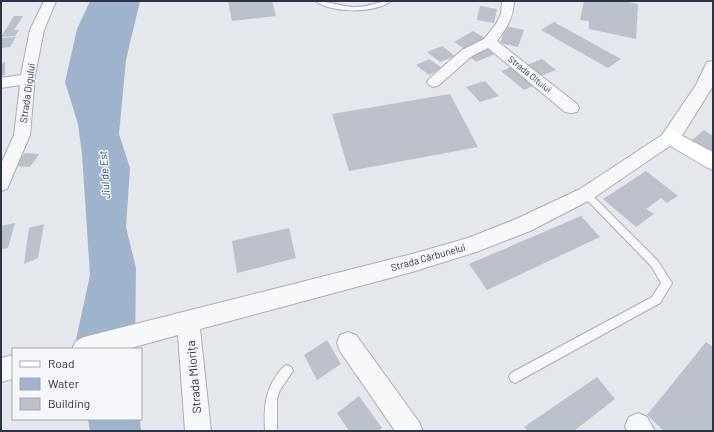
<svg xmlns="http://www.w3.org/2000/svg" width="714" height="432" font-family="Barlow,sans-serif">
<rect width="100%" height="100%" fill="#e4e7ec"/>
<path fill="#9fb4cc" d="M90 1H140L126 60 119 134 130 168 126 227 136 268 135 349H74L90 275 82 154 78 124 65 82 77 29Z
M88 419H140L141 431H90Z"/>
<path fill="#bbc0ca" d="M228 1H272L276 16 232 21Z
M584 1H622L638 4 636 39 589 29V21L580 20Z
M480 6 497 9 494 23 477 20Z
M14 16H23L14 30H19L15 36 1 37Z
M554 22 621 59 608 68 541 30Z
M506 26 524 30 518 47 500 43Z
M473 31 485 38 465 49 454 42Z
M16 37 10 47 1 48V38Z
M442 46 455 56 440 62 427 52Z
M490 48 497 53 476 62 469 56Z
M429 59 442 68 429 75 416 65Z
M542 59 556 70 538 77 524 66Z
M5 62V75L1 76V64Z
M515 66 537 84 524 90 501 71Z
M485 81 499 96 480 102 466 87Z
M450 94 478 147 349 171 332 114Z
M704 130 713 136V154L691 141Z
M25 153 39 154 30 167 15 166Z
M646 171 678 196 667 203 661 198 646 209 654 214 636 227 603 199Z
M581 216 600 237 487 290 469 264Z
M15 223 8 248 1 249V226Z
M44 224 38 258 24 264 29 228Z
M289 228 296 258 237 273 232 241Z
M327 340 341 364 317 380 304 355Z
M706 342 713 347V431H664L647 415Z
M597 377 615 399 574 431H528L524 427Z
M359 396 382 428 378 431H349L337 413Z"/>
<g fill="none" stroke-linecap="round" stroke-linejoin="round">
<defs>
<path id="service" d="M315 1C328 1 340 6 353 7 367 8 378 1 391 1 374 14 332 13 315 1Z
M586 190 589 192 658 261 672 283 660 303 515 383 511 381 509 377 511 373 652 297 661 283 652 267 583 196 582 194 583 192Z
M287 365 291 367 293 371 280 390 277 399V431H265C264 411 264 394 276 376 279 372 282 367 287 365Z"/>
<path id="minor" d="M44 1H56L44 30 35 75 30 135 7 189 1 191V164L14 135 20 85 1 88V78L21 75 30 30Z
M502 1H514C513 19 507 27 497 41L577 104 579 108 577 112 571 113 565 112 488 48 472 56 439 85 434 87 429 85 427 82 429 79 462 50 484 39 496 24 501 14Z
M671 131 677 133 679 137 677 141 592 199 530 231 476 252 412 272 200 329 211 431H185L178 335 127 349H72L76 341 84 337 412 254 468 238 516 219 580 189 665 133Z
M348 332 356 335 419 422 423 431H395L340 351 337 343 340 335Z
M13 355V379L1 382V358Z
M638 413 647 417 655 431H627L625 426 629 417Z"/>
<path id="tertiary" d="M713 61V86L678 142 671 144 664 142 661 137 664 132 696 85 707 62Z"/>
<path id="secondary" d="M671 130 713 152V170L706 167 664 142 661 137 664 132Z"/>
</defs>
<use href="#service" stroke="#a9aeb7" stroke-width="2"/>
<use href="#minor" stroke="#a9aeb7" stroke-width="2"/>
<use href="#tertiary" stroke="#a9aeb7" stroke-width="2"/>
<use href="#secondary" stroke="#a9aeb7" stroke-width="2"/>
<use href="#service" fill="#f7f8fa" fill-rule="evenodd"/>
<use href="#minor" fill="#f7f8fa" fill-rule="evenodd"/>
<use href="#tertiary" fill="#f7f8fa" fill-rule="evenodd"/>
<use href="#secondary" fill="#fff" fill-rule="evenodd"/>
</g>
<g text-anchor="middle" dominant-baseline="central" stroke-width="3" stroke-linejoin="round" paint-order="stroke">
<g font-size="9" fill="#2b3445" stroke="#f4f6f9">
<text transform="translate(530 74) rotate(39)">Strada Oltului</text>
</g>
<g font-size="10" fill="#2b3445" stroke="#f4f6f9">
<text transform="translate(27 93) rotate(-82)">Strada Digului</text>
<text transform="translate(428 257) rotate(-16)">Strada Cărbunelui</text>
</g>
<g font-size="11" font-style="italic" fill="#34527a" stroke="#f4f6f9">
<text transform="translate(104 175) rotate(-94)">Jiul de Est</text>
</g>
<g font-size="12" fill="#2b3445" stroke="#f4f6f9">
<text transform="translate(193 377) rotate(-95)">Strada Miorița</text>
</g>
</g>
<rect width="714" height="432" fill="none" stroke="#2b3445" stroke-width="4"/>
<rect x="12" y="348" width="130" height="72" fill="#f4f6f9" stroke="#a4a8b1"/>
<rect x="20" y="361" width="20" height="6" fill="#ffffff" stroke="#a4a8b1"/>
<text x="48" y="368" font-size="12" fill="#2b3445">Road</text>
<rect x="20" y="378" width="20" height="12" fill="#9fb4cc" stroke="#a4a8b1"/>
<text x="48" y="388" font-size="12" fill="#2b3445">Water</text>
<rect x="20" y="398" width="20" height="12" fill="#bbc0ca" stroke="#a4a8b1"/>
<text x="48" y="408" font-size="12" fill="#2b3445">Building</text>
</svg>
